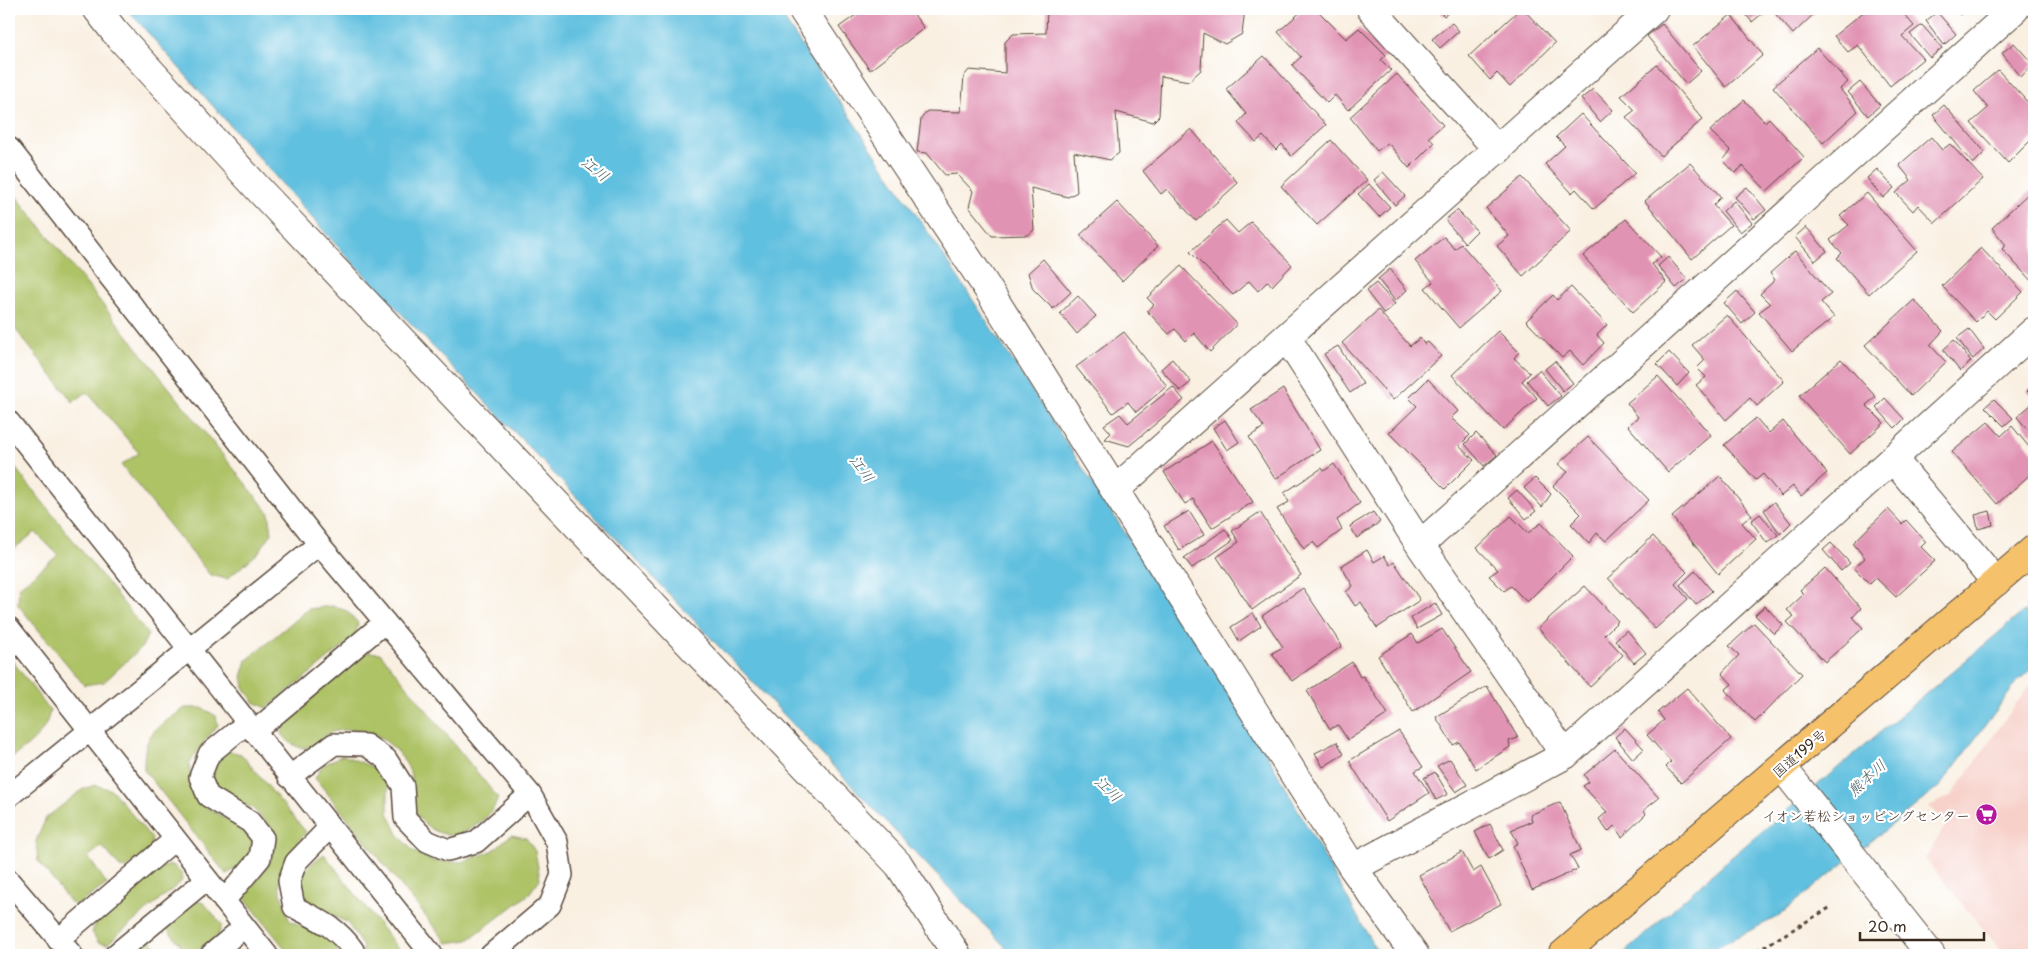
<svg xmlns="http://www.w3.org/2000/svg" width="2043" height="964" font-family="'Playpen Sans','Klee One',sans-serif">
<rect width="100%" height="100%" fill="#fff"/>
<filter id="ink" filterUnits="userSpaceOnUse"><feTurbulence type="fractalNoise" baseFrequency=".02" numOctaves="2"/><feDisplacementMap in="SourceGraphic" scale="10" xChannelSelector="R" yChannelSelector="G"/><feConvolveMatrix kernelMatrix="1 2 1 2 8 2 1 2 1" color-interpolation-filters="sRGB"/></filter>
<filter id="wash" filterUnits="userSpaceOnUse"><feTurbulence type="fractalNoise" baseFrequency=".0096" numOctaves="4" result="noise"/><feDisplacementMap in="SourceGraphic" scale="20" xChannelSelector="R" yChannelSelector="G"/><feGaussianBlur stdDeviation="1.12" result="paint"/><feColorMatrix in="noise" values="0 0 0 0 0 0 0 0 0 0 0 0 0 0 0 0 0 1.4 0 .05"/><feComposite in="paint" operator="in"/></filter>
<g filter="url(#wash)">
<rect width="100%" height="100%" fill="#f9f0e2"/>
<path fill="#f7d0c9" d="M2034 682V955H2005L1925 859 1946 825 1929 806 1952 795 2028 687Z"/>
<path fill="#aec266" stroke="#747642" d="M9 187 269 513 272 533 258 553 227 579 210 575 121 465 139 453 87 392 73 402 9 321Z
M9 460 148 634 142 647 104 682 84 685 18 605 19 587 58 555 35 532 9 553Z
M333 606 347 611 358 623 355 637 267 708 254 702 244 687 242 677 247 660 308 609Z
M367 652 380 653 498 798C490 818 485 818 468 830 449 843 424 829 414 810 410 801 412 786 411 776 408 760 387 738 371 733 359 729 342 728 330 733 324 736 320 742 315 745 301 752 291 745 282 734L284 721Z
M9 656 50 711C45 736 28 745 9 760Z
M185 708H202L216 716 218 725 207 738 189 764 192 783 201 804 241 828 253 841 245 864 226 874 144 770C143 731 156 729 185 708Z
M229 751 241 754 306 832 284 862 279 886 289 920 335 942 339 955H290L244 897 268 865 275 847 267 823 252 808 221 793 210 778 219 760Z
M343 755 377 769 388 784V813L398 834 413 851 432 861 461 862 492 851 511 835 526 838 535 851 540 879 528 895 468 940 447 943 315 778 323 765Z
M95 785 112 790 152 839 150 851 125 869 120 867 102 846 88 857 107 884 76 906 69 901 38 861 36 841 46 818 83 789Z
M324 854 403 955H361L363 947 347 922 319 911 301 896C297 872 307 867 324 854Z
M173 865 181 873 182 881 107 944 98 942 92 932 96 923 161 867Z
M193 900 204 903 222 925 218 935 193 955H172L181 945 167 929 168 923Z
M150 939 162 955H123Z"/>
<path fill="#61c0df" stroke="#4e757e" d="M127 9H777L942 253 1247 719 1379 955H1013L337 246Z
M2034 603V666L2018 681 1940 786 1777 917 1701 955H1622L1728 860Z"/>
<g id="blocks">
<path fill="#e193b3" d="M864 9H910L924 28 870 70 839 27Z
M1047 9H1245L1242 34 1225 44 1203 33 1201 70 1189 81 1161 76 1159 116 1153 122 1116 112 1119 153 1110 160 1074 152 1077 192 1068 197 1031 188 1034 230 1028 235 992 236 969 207 973 191 957 174 945 175 927 153 917 152 921 119 927 111 961 112 964 76 969 70 1005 73V42L1013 34 1046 33Z
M1304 9H1316L1346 39 1359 28 1386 55 1381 60 1391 70 1348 110 1335 95 1327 103 1292 65 1301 57 1278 32Z
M1437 9H1453L1444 16Z
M1520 9H1523L1555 43 1510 87 1497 73 1490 80 1469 56Z
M1741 9H1763L1765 11 1752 22Z
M1771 9H1819L1793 34Z
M1867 9H1900L1914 26 1902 36 1923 59 1890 86 1858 45 1848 52 1834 36Z
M1953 9H1966L1960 15Z
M1937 12 1956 34 1944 45 1926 21Z
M1731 15 1763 55 1726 87 1693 46Z
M1452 23 1459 31 1440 48 1432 39Z
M1662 24 1701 71 1686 84 1647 36Z
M1922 25 1942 48 1930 58 1910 34Z
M2014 43 2033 64 2021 77 2002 53Z
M1817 48 1848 82 1840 89 1858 111 1823 143 1773 87Z
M1264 56 1326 125 1291 156 1282 144 1276 150 1263 136 1256 142 1238 123 1246 114 1226 89Z
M1657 65 1703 119 1661 156 1626 117 1635 110 1621 96Z
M1998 70 2034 109V137L2008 163 1971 123 1988 108 1974 91Z
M1397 74 1443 125 1429 137 1434 143 1409 168 1388 143 1377 151 1350 117Z
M1860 82 1880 105 1868 116 1848 92Z
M1593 89 1613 110 1600 122 1581 99Z
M1744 100 1765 122 1769 118 1804 157 1767 191 1743 166 1735 173 1723 160 1731 151 1710 131Z
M1944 105 1985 152 1973 164 1933 115Z
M1581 114 1635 173 1594 209 1576 189 1572 193 1545 164 1565 146 1556 137Z
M1191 129 1238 183 1196 221 1167 189 1161 194 1143 171Z
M1931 137 1942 150 1950 144 1983 179 1935 223 1918 205 1913 211 1896 193 1911 180 1899 165Z
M1331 140 1367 180 1317 225 1281 186Z
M1690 163 1721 197 1713 205 1731 225 1692 259 1645 201Z
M1877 169 1894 188 1883 198 1867 178Z
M1383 172 1405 196 1395 205 1374 180Z
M1522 177 1571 231 1523 276 1497 246 1509 236 1486 208Z
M1369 184 1390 207 1379 217 1358 194Z
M1747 187 1766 210 1754 219 1735 197Z
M2034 188V284L2002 249 2006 245 1992 228Z
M1867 193 1917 251 1869 294 1837 258 1842 253 1830 240 1849 225 1840 216Z
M1734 201 1752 223 1740 232 1723 211Z
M1117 202 1158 246 1122 281 1080 235Z
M1457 210 1477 231 1465 243 1445 220Z
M1626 219 1661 257 1652 264 1666 282 1633 312 1583 256Z
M1226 220 1238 233 1251 222 1292 265 1272 286 1268 281 1258 291 1249 281 1233 295 1190 252Z
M1806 227 1827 251 1815 261 1795 237Z
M1444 237 1455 249 1461 244 1502 291 1459 328 1425 288 1433 282 1415 261Z
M1981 248 2023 292 1995 319 1987 311 1976 322 1942 286Z
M1795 251 1831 294 1821 302 1834 317 1792 351 1759 312 1770 304 1760 294 1775 280 1770 273Z
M1668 257 1687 279 1676 288 1658 266Z
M1043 259 1071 292 1053 309 1033 289 1028 273Z
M1181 266 1237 324 1210 352 1194 333 1186 341 1175 329 1169 334 1147 311 1154 305 1147 298Z
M1390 269 1407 290 1395 301 1378 279Z
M1376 283 1395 304 1384 314 1366 291Z
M1571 287 1607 325 1597 335 1604 343 1583 365 1570 351 1562 358 1526 321 1553 295 1557 300Z
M1737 291 1755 312 1742 324 1724 303Z
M1078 296 1096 316 1077 334 1060 313Z
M1914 300 1943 331 1930 345 1946 362 1911 396 1865 345Z
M1378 310 1410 346 1420 338 1424 344 1428 342 1441 356 1393 400 1342 343Z
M1727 315 1784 381 1757 406 1750 398 1726 420 1696 385 1706 377 1697 368 1705 360 1692 345Z
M1969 329 1984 349 1973 359 1957 338Z
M1498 331 1519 352 1514 358 1530 373 1522 381 1537 398 1503 430 1452 375Z
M1124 332 1167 386 1136 412 1128 402 1113 413 1076 367Z
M1954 340 1971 361 1960 371 1943 350Z
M1338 346 1363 384 1350 393 1324 354Z
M1669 352 1689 373 1677 386 1657 364Z
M1172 359 1191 382 1180 391 1161 369Z
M1841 359 1876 397 1866 405 1884 423 1850 454 1799 396Z
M1555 361 1573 383 1563 391 1545 369Z
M1539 370 1561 396 1548 406 1527 381Z
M1658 376 1711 435 1668 472 1628 426 1638 417 1627 403Z
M1428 379 1458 411 1451 418 1470 435 1459 446 1474 460 1445 489 1389 433 1417 406 1409 398Z
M2034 385V398L2027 391Z
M1173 387 1184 400 1129 446 1105 439 1111 433 1104 425 1120 414 1128 423Z
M1283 389 1320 450 1275 479 1249 437 1264 427 1251 410Z
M1885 398 1904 419 1895 428 1876 407Z
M1994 399 2013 418 2004 426 1985 407Z
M2032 404 2034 406V437L2017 417Z
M1756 418 1769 433 1783 421 1827 473 1801 496 1793 486 1781 496 1763 474 1756 480 1724 445Z
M1225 420 1239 442 1227 450 1213 428Z
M1988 422 2001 436 2012 426 2034 453V471L1997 504 1952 452Z
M1476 433 1497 455 1484 466 1465 444Z
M1588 437 1649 500 1606 541 1597 533 1589 543 1571 524 1581 514 1553 486 1568 472 1558 464Z
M1212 441 1253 502 1212 528 1193 499 1185 504 1164 472Z
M1334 464 1360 503 1337 520 1342 530 1318 548 1313 542 1304 549 1277 509 1289 502 1284 493 1322 468 1324 471Z
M1720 476 1752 515 1742 523 1756 539 1718 574 1672 517Z
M1535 478 1551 494 1542 507 1524 488Z
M1517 490 1536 511 1526 519 1508 498Z
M1774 502 1791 523 1780 534 1764 510Z
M1888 509 1902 524 1906 520 1926 542 1921 547 1935 561 1896 597 1876 578 1870 584 1854 568 1865 558 1853 543Z
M1189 511 1204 535 1179 550 1164 526Z
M1990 511 1993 525 1978 529 1975 515Z
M1260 512 1301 575 1252 610 1217 557 1239 542 1232 531Z
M1373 512 1380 522 1357 538 1350 526Z
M1760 514 1778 535 1767 543 1751 521Z
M1511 516 1528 533 1541 523 1573 556 1527 602 1511 586 1504 591 1489 576 1498 570 1477 548Z
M1225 529 1233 540 1192 568 1184 558Z
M1653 536 1687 572 1675 584 1688 599 1655 629 1608 578Z
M1831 543 1850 563 1841 571 1823 550Z
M1367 550 1374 562 1384 556 1390 565 1394 562 1420 600 1377 628 1361 602 1355 606 1346 592 1353 586 1341 566Z
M1825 568 1861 608 1853 617 1863 628 1825 662 1787 622 1794 616 1787 610 1804 594 1800 590Z
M1695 571 1712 591 1696 605 1680 585Z
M1585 586 1618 621 1604 635 1623 655 1590 687 1538 628Z
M1303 588 1342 646 1292 681 1272 653 1283 647 1262 616Z
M1435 603 1442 615 1417 629 1411 618Z
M1765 606 1783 625 1774 634 1755 615Z
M1253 613 1261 626 1239 641 1231 627Z
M1754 623 1802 674 1755 722 1725 690 1732 684 1722 673 1739 655 1729 646Z
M1442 629 1471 672 1413 712 1378 656 1412 634 1418 643Z
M1627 630 1646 653 1634 663 1615 640Z
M1352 662 1360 677 1363 676 1388 714 1348 740 1338 725 1330 729 1307 691Z
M1487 686 1518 738 1509 741 1510 747 1476 769 1459 742 1453 745 1436 717Z
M1687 688 1731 739 1681 783 1666 767 1671 762 1647 735 1664 720 1658 712Z
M1625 728 1644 749 1633 759 1615 737Z
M1399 731 1423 767 1415 771 1429 793 1387 821 1349 761Z
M1337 742 1344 754 1323 767 1315 753Z
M1615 749 1659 798 1644 810 1646 814 1622 837 1614 826 1608 832 1599 819 1607 812 1583 786 1589 782 1584 775Z
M1450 759 1467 785 1456 792 1437 766Z
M1435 772 1448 794 1436 800 1424 778Z
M1560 802 1581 850 1570 855 1578 869 1532 890 1513 846 1518 843 1511 830 1532 821 1530 815Z
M1490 824 1503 850 1489 859 1475 832Z
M1462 852 1473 872 1481 867 1501 904 1449 931 1419 875Z"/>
</g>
</g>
<g filter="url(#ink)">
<use href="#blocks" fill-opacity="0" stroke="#58483b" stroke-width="1"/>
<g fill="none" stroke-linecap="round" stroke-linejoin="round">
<defs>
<path id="service" d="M9 148 319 544 530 794 557 842 562 875 550 905 491 955
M9 422 432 955
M9 628 267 955
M254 732 385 622
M289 777 334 744 366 745 386 759 403 786 405 818 427 841 448 850 476 842 530 794
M9 796 319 544
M330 827 296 862 289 881 294 907C319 920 336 926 353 950L351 955
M9 881 72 955
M224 901 260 858 263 838 250 822 208 796 200 777 209 754 247 723
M58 940 175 839
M115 955 207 879
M211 955 244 927"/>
<path id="minor" d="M97 9 114 31 263 194 899 865 957 955
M802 9 984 283 1353 868 1415 955
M1371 9 1498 150
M1287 338 1420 545 1565 755
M1893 459 1996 582
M1115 490 1654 9
M1420 545 2015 9
M1353 868 1565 755 2034 331"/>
<path id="tertiary" d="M1782 767 1931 955"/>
<path id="trunk" d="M1562 955 2034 549"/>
</defs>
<use href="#service" stroke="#58483b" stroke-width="24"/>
<use href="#minor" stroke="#58483b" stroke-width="30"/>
<use href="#tertiary" stroke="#58483b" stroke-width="30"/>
<use href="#trunk" stroke="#58483b" stroke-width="30"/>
<path stroke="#58483b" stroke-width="3" stroke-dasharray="4 4" stroke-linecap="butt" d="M1750 955 1831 907"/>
<use href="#service" stroke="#fff" stroke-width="21"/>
<use href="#minor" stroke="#fff" stroke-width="28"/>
<use href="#tertiary" stroke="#fff" stroke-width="28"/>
<use href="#trunk" stroke="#f5c16b" stroke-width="28"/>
</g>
</g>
<defs>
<symbol id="supermarket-disc" viewBox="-11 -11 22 22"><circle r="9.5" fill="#b5179e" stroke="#fff"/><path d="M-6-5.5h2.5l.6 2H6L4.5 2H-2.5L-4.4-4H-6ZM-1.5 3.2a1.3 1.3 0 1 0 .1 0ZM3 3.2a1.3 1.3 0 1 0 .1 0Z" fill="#fff"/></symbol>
</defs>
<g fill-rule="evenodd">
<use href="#supermarket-disc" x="1974" y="802" width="25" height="25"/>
</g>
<g text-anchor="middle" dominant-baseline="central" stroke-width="4.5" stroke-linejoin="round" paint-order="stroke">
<g font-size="14" fill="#3b2a1e" stroke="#fff">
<text transform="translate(1799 753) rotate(-41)">国道199号</text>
</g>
<g font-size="14" fill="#3b2a1e" stroke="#fff" text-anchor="end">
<text x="1970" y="815">イオン若松ショッピングセンター</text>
</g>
<g font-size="15" font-style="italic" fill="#485e62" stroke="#fff">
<text transform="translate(596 168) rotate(39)">江川</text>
<text transform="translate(863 468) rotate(54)">江川</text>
<text transform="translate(1866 777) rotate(-42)">熊本川</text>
<text transform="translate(1109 788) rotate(45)">江川</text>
</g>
</g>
<rect width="2043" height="964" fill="none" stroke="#fff" stroke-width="30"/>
<path d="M1860 932v8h124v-8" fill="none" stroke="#3b2a1e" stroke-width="2.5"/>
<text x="1868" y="932" font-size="15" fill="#3b2a1e" stroke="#ffffff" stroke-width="4" paint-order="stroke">20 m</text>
</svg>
